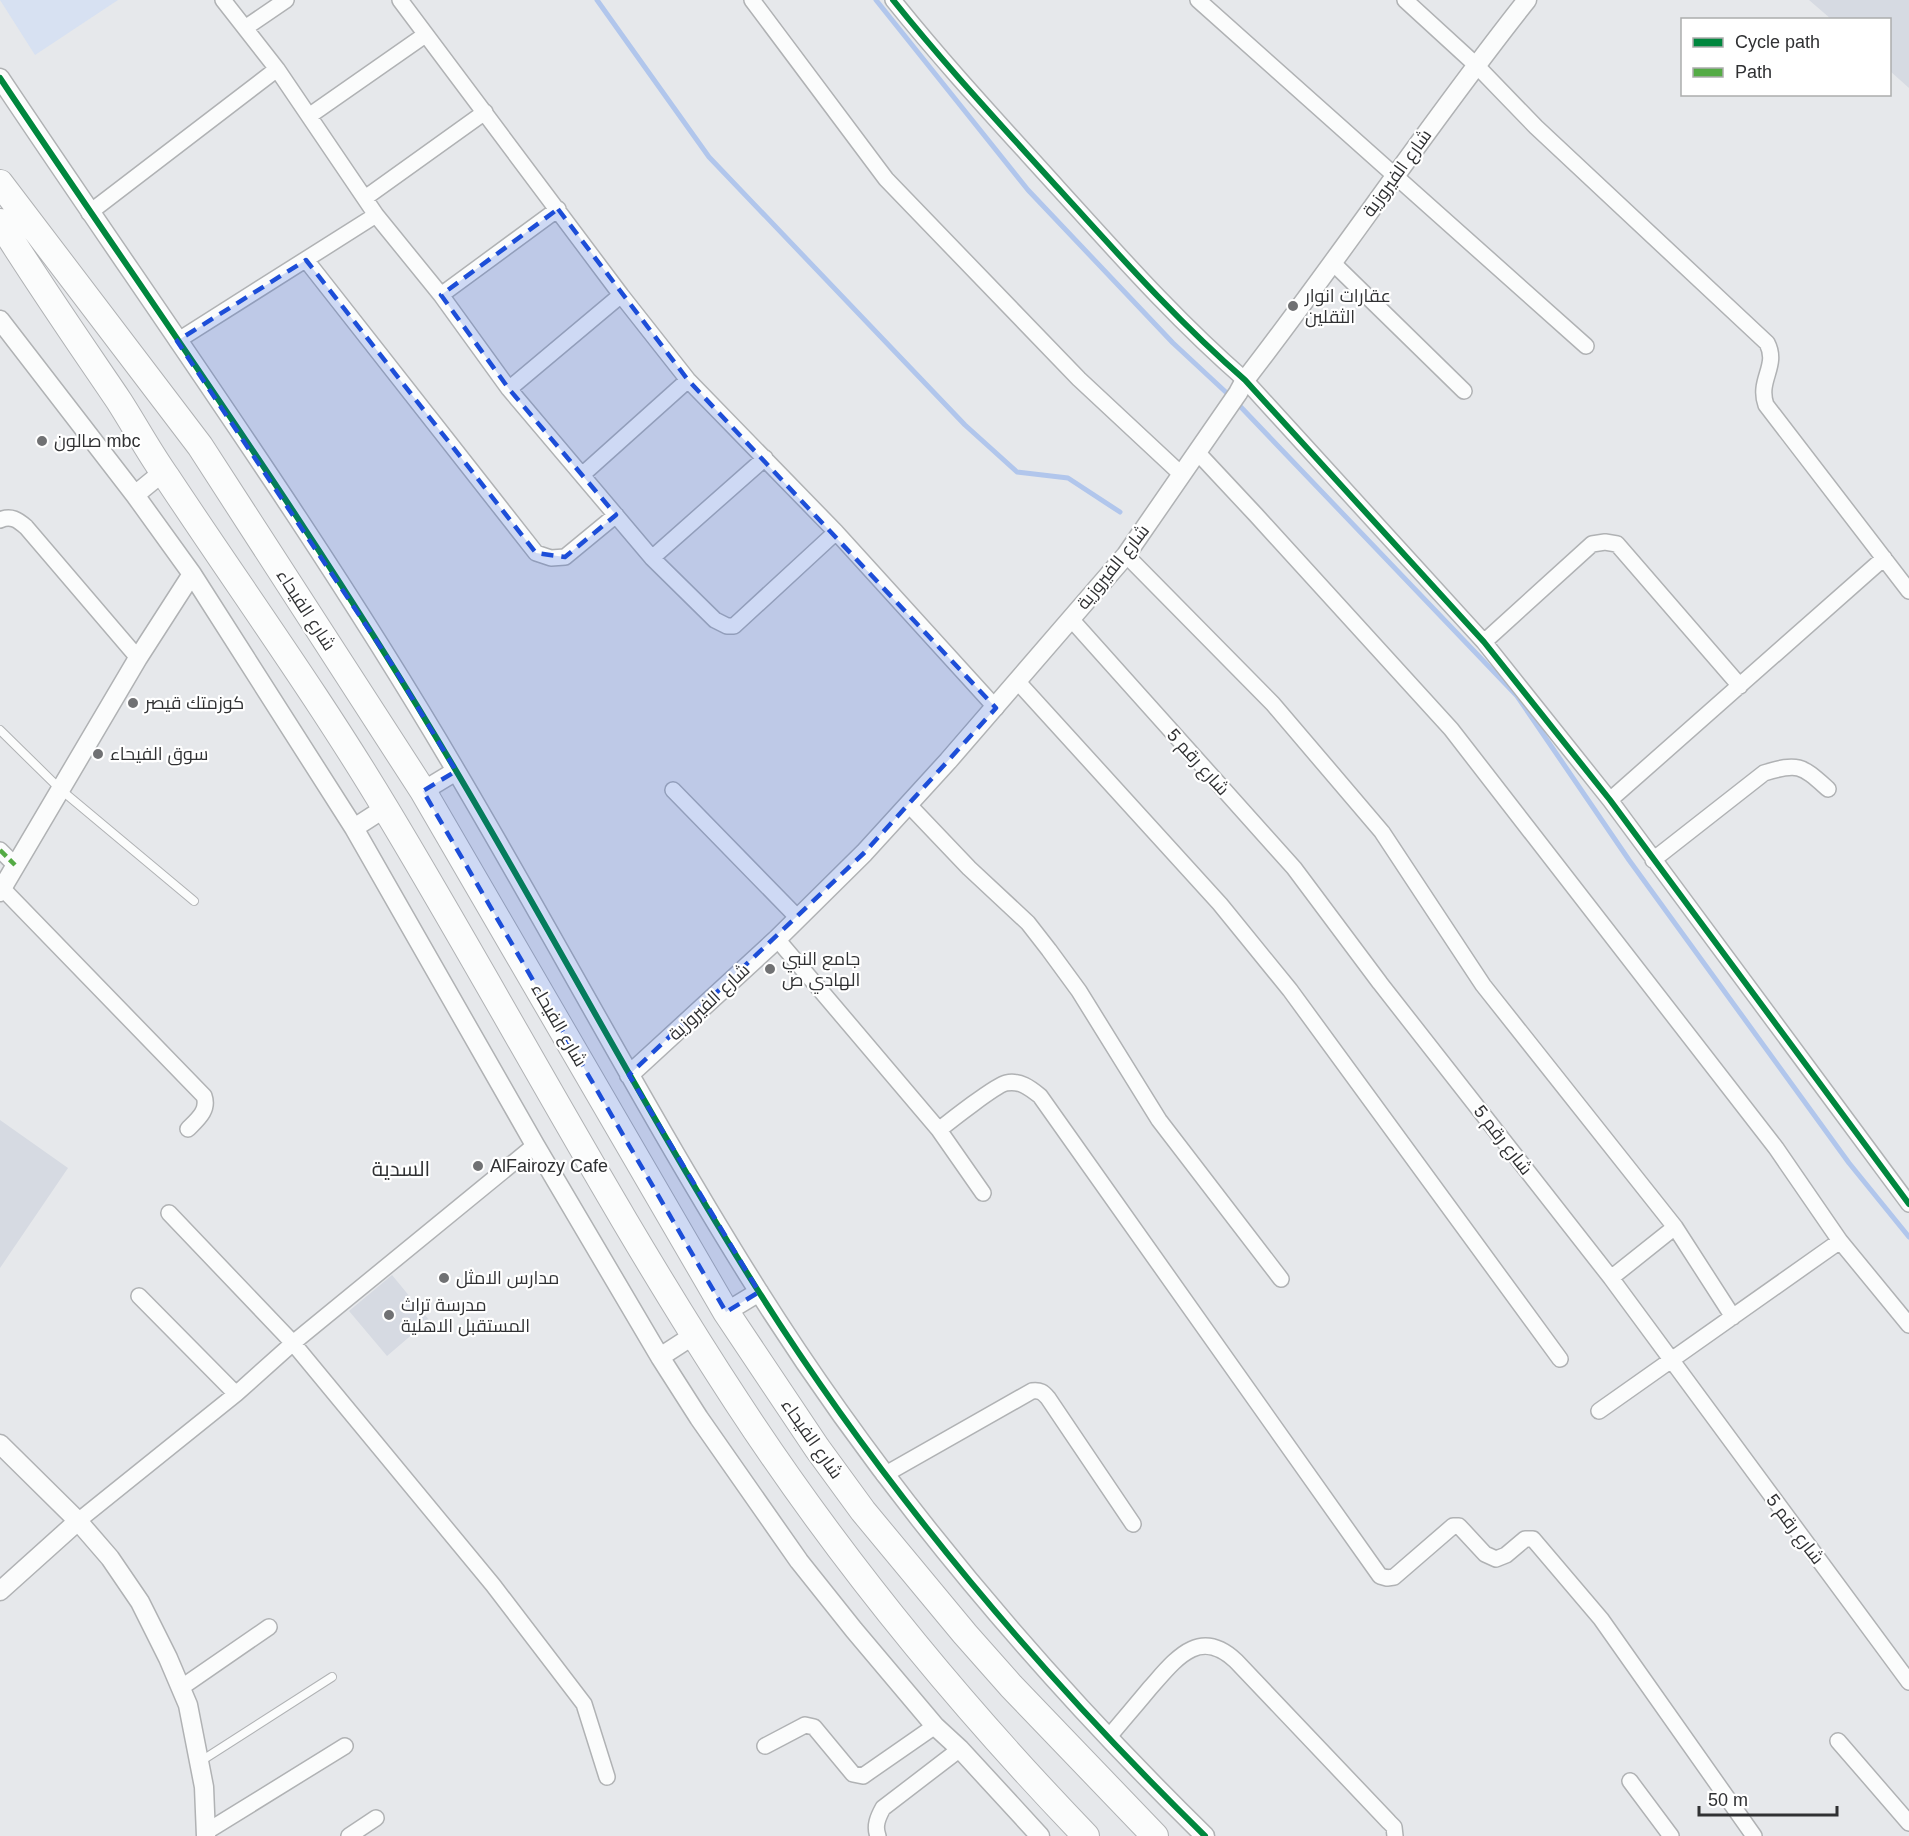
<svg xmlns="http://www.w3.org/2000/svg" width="1909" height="1836" font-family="Helvetica,Cairo,sans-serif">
<rect width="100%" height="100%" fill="#e6e8eb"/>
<path fill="#d6dae2" d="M1809 0H1909V88L1890 71V20L1831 19Z
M0 1120 68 1168 0 1268Z
M392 1275 429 1320 387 1356 349 1311Z"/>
<path fill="#d7e1f2" d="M0 0H118L35 55Z"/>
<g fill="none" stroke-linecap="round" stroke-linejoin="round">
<path stroke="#b1c6ec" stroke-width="5" d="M597 0 709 157 965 425 1017 472 1068 478 1120 512
M876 0 1028 190 1173 343 1230 396
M1237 403 1517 696 1629 860 1849 1163 1909 1237"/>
<defs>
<path id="service" d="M0 730 60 789 194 901
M201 1761 332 1677"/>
<path id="minor" d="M223 0 277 69 376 215 441 295 509 389 652 558 715 620 727 626H734L836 532
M400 0 621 295 688 380 836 532 996 708
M752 0 886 179 1079 379 1182 475
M893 0C945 65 1002 126 1058 188 1118 254 1177 321 1245 380L1484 642 1610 800 1909 1204
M1198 0 1586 346
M1405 0 1476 65 1536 127 1767 343C1779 366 1757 380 1766 405L1909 591
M245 28 286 0
M309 116 425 35
M365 198 485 112
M89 213 277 69
M306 260 536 553 551 558 565 557 616 515
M1333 263 1464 391
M441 295 558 209
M177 341 376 215
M509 389 621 295
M1198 453 1256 515 1451 729 1776 1148 1840 1241 1909 1325
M582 475 688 380
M0 520C11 515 18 520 26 527L138 658
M1126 555 1273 704 1382 832 1483 985 1675 1227 1733 1317
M652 558 765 458
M1071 619 1294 868 1380 983 1611 1278 1909 1682
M1484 642 1592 544 1605 542 1617 544 1740 686
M1018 682 1220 904 1290 990 1560 1359
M673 790 798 918
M1610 800 1884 558
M908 804 969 868 1028 923 1049 950 1079 991 1159 1120 1281 1279
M0 850 15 865
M1653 860 1764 773C1799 762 1802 766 1828 789
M2 888 204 1096C209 1110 198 1119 188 1129
M777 939 939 1130 983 1193
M939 1130C950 1121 996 1085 1006 1083 1020 1080 1030 1088 1040 1096L1380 1576 1387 1578 1394 1577 1453 1526H1459L1485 1554 1496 1559 1506 1555 1525 1539H1533L1601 1619 1754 1836
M169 1213 293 1343 493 1585 584 1704 607 1777
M1611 1278 1675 1227
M139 1296 236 1394
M1599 1411 1840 1241
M884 1475 1032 1391C1040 1390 1043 1392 1048 1398L1133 1524
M78 1521 236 1394 293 1343 535 1145
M182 1687 269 1627
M1108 1738C1122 1721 1136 1705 1150 1688 1175 1660 1199 1626 1236 1661L1389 1822 1394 1827 1395 1836
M1838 1741 1909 1823
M765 1746 805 1725 814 1727 853 1774 863 1776 935 1726
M1630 1781 1671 1836
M206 1832 345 1746
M349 1836 376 1818
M878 1836C874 1826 878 1817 883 1808L960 1749"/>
<path id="tertiary" d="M0 78C153 307 315 531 455 769 557 941 650 1119 757 1289 883 1489 1036 1670 1205 1836
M0 320 135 495 192 574 354 828 535 1145 660 1357 699 1418 799 1561 854 1630 935 1726 960 1749 1040 1836
M135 495 163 472
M423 791 456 771
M354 828 385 808
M0 892 138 658 192 574
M629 1075 777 939 864 853 948 761 1126 555 1238 393 1245 380C1342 255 1429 123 1527 0
M726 1312 759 1292
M660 1357 694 1335
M0 1444 78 1521 110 1558 140 1602 168 1658 188 1705 204 1787 206 1836
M0 1591 78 1521"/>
<path id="trunk" d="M0 183 200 446 423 791 726 1312 817 1448 863 1511 965 1634 1011 1686 1155 1836
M0 222C38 283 79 342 119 401 135 426 149 452 166 476 240 588 319 697 387 811 505 1007 611 1210 737 1402 839 1558 957 1702 1086 1836"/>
</defs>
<use href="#service" stroke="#b0b2b4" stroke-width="10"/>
<use href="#minor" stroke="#b0b2b4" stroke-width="18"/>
<use href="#tertiary" stroke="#b0b2b4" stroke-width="21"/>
<use href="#trunk" stroke="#b0b2b4" stroke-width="28"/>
<use href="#service" stroke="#fbfcfc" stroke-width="8"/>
<use href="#minor" stroke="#fbfcfc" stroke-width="15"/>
<use href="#tertiary" stroke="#fbfcfc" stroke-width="18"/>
<use href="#trunk" stroke="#fbfcfc" stroke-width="26"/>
<path stroke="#54ab45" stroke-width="4.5" stroke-dasharray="9 4.5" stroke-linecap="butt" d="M0 850 15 865"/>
<defs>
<path id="cycleway" d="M893 0C945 65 1002 126 1058 188 1118 254 1177 321 1245 380L1484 642 1610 800 1909 1204
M0 78C153 307 315 531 455 769 557 941 650 1119 757 1289 883 1489 1036 1670 1205 1836"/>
</defs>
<use href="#cycleway" stroke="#fff" stroke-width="10"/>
<use href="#cycleway" stroke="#00873e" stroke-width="6"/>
</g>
<path fill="#1d4ed8" fill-opacity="0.2" stroke="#1d4ed8" stroke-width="4.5" stroke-dasharray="12 8" stroke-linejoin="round" d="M558 209 688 380 996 708 864 853 629 1075 759 1292 726 1312 423 791 456 771 391 663 177 341 306 260 536 553 565 557 616 515 509 389 441 295Z"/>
<g fill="#707173" stroke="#fff" stroke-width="2">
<circle cx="1293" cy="306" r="6"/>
<circle cx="42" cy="441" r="6"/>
<circle cx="133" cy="703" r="6"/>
<circle cx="98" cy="754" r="6"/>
<circle cx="770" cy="969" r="6"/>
<circle cx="478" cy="1166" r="6"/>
<circle cx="444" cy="1278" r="6"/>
<circle cx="389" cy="1315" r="6"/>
</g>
<g text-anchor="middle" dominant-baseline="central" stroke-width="4.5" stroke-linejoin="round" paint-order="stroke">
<g font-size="18" fill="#303133" stroke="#fff">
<text transform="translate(1397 173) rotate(-54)">شارع الفيروزية</text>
<text transform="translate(1113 567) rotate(-51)">شارع الفيروزية</text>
<text transform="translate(306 610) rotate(57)">شارع الفيحاء</text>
<text transform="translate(1198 762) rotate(48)">شارع رقم 5</text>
<text transform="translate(709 1002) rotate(-43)">شارع الفيروزية</text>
<text transform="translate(559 1025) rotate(60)">شارع الفيحاء</text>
<text transform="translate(1503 1140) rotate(52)">شارع رقم 5</text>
<text transform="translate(812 1439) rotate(55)">شارع الفيحاء</text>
<text transform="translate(1795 1529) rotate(53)">شارع رقم 5</text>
</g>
<g font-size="18" fill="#303133" stroke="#fff" text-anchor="start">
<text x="1305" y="296">عقارات انوار<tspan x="1305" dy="21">الثقلين</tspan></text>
<text x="54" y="441">صالون mbc</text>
<text x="145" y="703">كوزمتك قيصر</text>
<text x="110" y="754">سوق الفيحاء</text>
<text x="782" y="959">جامع النبي<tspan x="782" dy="21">الهادي ص</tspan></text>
<text x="490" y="1166">AlFairozy Cafe</text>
<text x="456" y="1278">مدارس الامثل</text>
<text x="401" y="1305">مدرسة تراث<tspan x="401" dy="21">المستقبل الاهلية</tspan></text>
</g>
<g font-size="21" fill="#303133" stroke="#fff">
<text x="401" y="1168">السدية</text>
</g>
</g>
<rect x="1681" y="18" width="210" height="78" fill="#ffffff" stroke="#acadad" stroke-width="1.5"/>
<rect x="1693" y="38" width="30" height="9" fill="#00873e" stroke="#acadad" stroke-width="1.5"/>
<text x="1735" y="48" font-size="18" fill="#303133">Cycle path</text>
<rect x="1693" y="68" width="30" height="9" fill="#54ab45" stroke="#acadad" stroke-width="1.5"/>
<text x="1735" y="78" font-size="18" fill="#303133">Path</text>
<path d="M1699 1806v9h138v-9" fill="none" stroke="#303133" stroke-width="3"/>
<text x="1708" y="1806" font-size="18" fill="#303133" stroke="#ffffff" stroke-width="4.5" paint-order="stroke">50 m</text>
</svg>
